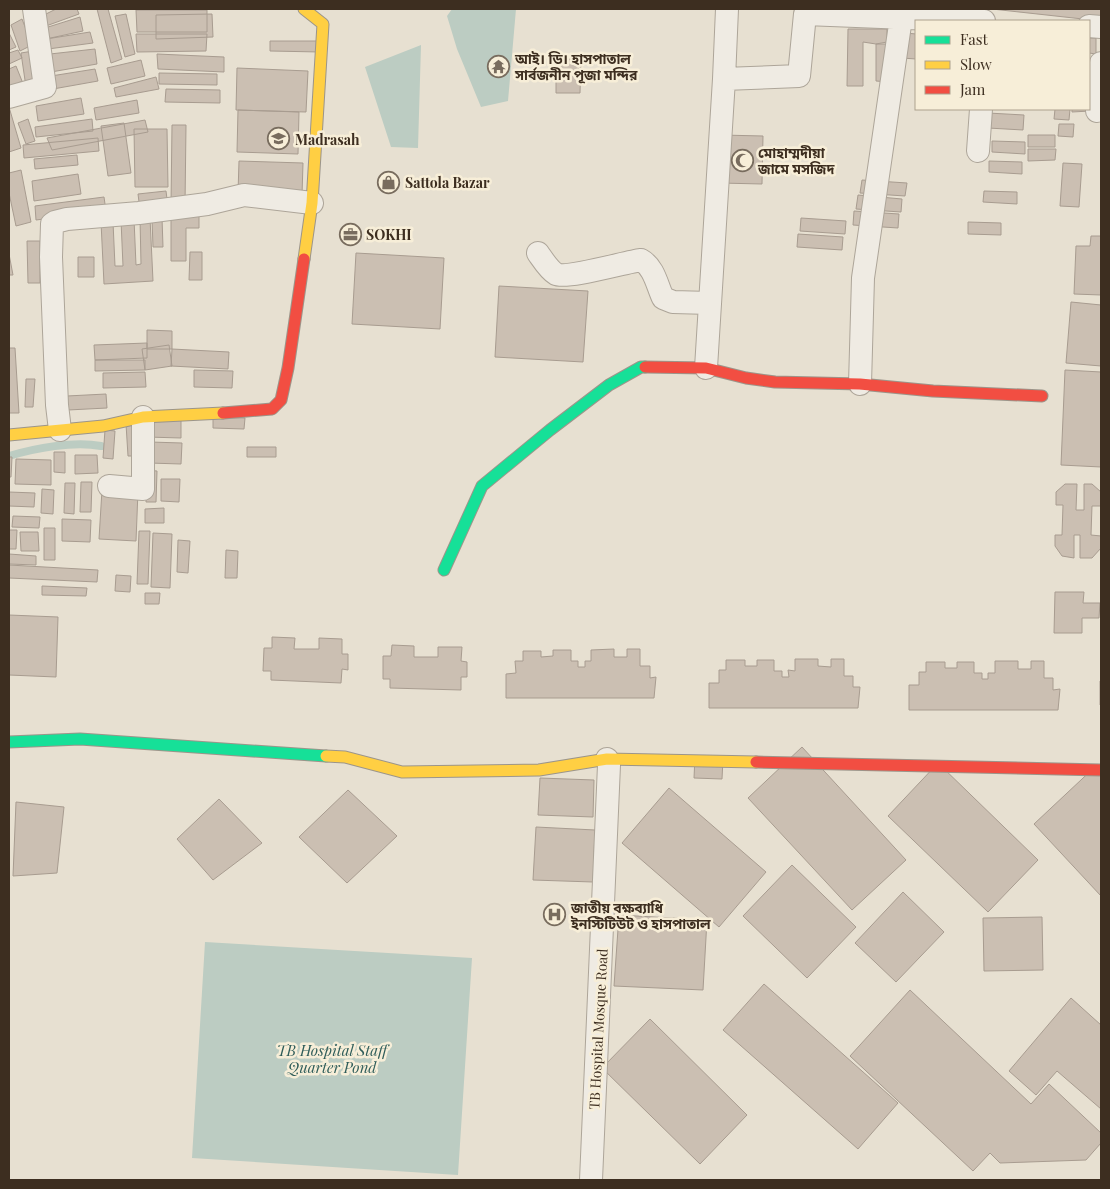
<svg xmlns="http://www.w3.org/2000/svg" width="1110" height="1189" font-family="'Playfair Display','Noto Sans Bengali',serif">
<rect width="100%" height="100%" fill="#e7e0d1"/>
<path fill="#bcccc2" d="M452 9H516L508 101 481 107 457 49 447 16Z
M421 45 418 148 391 147 365 67Z
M205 942 472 958 458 1175 192 1158Z"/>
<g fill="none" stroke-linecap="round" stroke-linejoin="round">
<path stroke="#bcccc2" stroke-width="8" d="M9 456C36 448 73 441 101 446"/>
</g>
<path fill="#cbbfb2" stroke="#a89c90" d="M56 9H77L79 14 46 26 40 17Z
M97 9H108L122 59 111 63Z
M992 9H1101V21Z
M136 10H207V32H137Z
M126 14 135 54 125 57 115 16Z
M212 14 213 37 156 39V15Z
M80 17 83 31 46 39 45 28Z
M22 19 32 45 20 51 11 25Z
M848 29H887V42L876 44 863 42V86H847Z
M90 32 93 43 48 49 46 39Z
M9 33 16 47 9 50Z
M906 33 916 34V59L902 58Z
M136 34H207L206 51 137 52Z
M1089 38H1096V54L1089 53Z
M270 41H320V52L270 51Z
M876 44H889V82L876 81Z
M95 49 97 64 51 72 50 54Z
M18 50 22 58 9 64V53Z
M33 51 38 85 26 87 21 53Z
M157 54 224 57V72L158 69Z
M556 59H581L580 93H556Z
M141 60 145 76 111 84 107 68Z
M16 66 22 81 9 88V69Z
M237 68 308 71 306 112 236 110Z
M95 69 98 81 53 89 51 76Z
M159 73 217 74V85L159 84Z
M156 77 159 89 116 97 114 88Z
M166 89 220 90V103L165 102Z
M81 98 84 114 38 121 36 106Z
M137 100 139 113 96 120 94 108Z
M9 107 21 148 9 152Z
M1055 109H1070L1069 120 1054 119Z
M1072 109H1089L1090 111 1072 112Z
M238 110 299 112 298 154 237 152Z
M988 113 1024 115 1023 130 988 128Z
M28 119 35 141 26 144 18 123Z
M92 119 93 131 36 137 35 127Z
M145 120 148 132 52 150 47 138Z
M124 123 131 173 108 176 101 126Z
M1059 124H1074L1073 137 1058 136Z
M172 125H186L185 205H171Z
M134 129H167L168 187H135Z
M721 135 763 136 762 184 720 183Z
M1028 135H1055V147H1028Z
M98 138 99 151 24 158 23 145Z
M992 141 1025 142V154L992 152Z
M1028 149H1056L1055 160 1028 161Z
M77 155 78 165 35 169 34 159Z
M239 161 303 163 302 195 238 193Z
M989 161 1022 162V174L989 172Z
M1063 163 1082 164 1079 207 1060 206Z
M21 170 31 222 16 226 9 193V173Z
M78 174 81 194 34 201 32 181Z
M862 180 907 183 905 196 860 193Z
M166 191 168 207 140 210 138 194Z
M984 191 1017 192V204L983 202Z
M858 195 902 199 901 212 856 209Z
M104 197 106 211 36 220 35 206Z
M854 211 899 214 898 228 853 225Z
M171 213H199V228H186V261H171Z
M140 218H150L153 281 104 284 101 222H113L115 266H123L121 220 134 219 136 265 141 264Z
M162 218 163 247H153L152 219Z
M801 218 846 221 845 234 800 231Z
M968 222 1001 223V235L968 234Z
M798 234 843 237 842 250 797 247Z
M1091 236H1101V295L1074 294 1076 246H1090Z
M27 241H40V283H28Z
M190 252H202V280H189Z
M356 253 444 258 440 329 352 324Z
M9 254 13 275H9Z
M78 257H94V277H78Z
M499 286 588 291 583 362 495 357Z
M1071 302 1101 305V366L1066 363Z
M147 330 172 331V349H147Z
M147 343V358L95 360 94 345Z
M169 345 172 366 145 370 142 349Z
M9 348H15L19 413H9Z
M172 349 229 352 228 369 171 366Z
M95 360H145V370L95 371Z
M194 370 233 371 232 388 194 387Z
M1065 370 1101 372V467L1061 465Z
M145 372 146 387 103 388V373Z
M26 379H35L33 407H25Z
M106 394 107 408 68 410 67 396Z
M213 417 245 418 244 429 213 428Z
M148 418 181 419V438L147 437Z
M126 424H137L138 456H128Z
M105 430 115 431 113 459 103 458Z
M150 442 182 443 181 464 149 463Z
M247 447H276V457H247Z
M54 452H65V473L54 472Z
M75 455H97L98 473 75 474Z
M9 457H12L11 477H9Z
M16 459 51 460V485L15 484Z
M146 470 157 471 156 502H146Z
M161 479H180L179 502 161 501Z
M81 482H92L91 512H80Z
M65 483H75L74 514 64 513Z
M1065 484H1077L1076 510H1084V484H1092L1101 492V506H1092L1091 535 1101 536V548L1092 558H1080V535H1074V558L1062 556 1055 546V535H1062L1063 505H1056V492Z
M42 489 54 490 53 514 41 513Z
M102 490 138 491 136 541 99 539Z
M9 492 35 493 34 507 9 506Z
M164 508V523H145V509Z
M13 516 40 517 39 528 12 527Z
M62 519 91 520 90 542 62 541Z
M44 528H55V560H44Z
M9 530H17L16 549H9Z
M139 531H150L148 584H137Z
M20 532H38L39 551H21Z
M153 533 172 534 170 588 151 587Z
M178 540 190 541 188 573 177 572Z
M226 550 238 551 237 578H225Z
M9 554 36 556V565L9 564Z
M9 565 98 570 97 582 9 578Z
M116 575 131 576 130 592 115 591Z
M42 586 87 588 86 596 42 595Z
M1055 592H1084L1083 603H1100L1099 618H1082V633H1054Z
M145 593H160L159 604H145Z
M9 615 58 617 56 677 9 675Z
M272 637 295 638 294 649H319V638L342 639V654H348V670L342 669 341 683 271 680V671H263L264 648H272Z
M392 645 414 646V657H438V647H462L461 661 467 662V677H461V690L390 688V679H383V656H391Z
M614 649V657H627V649H640V666H650V678L656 677 654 698H506V674L516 673 515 661H523V651H541V657L553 656V650H571V661H578V667H585V661H591V650Z
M795 659H818V666L831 667V659H844V676H853V687H860L858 708H709V683H719V670H726V660H745V666H757V660H774V671H782V677H789L788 670 795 671Z
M995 661H1018V669H1031V661H1044V678H1053V690L1060 689 1058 710H909V685H919V672H926V662H945V668H957V662H974V673H982V679H988V673H995Z
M1100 681H1101V705H1100Z
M802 747 906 860 852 910 748 798Z
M695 757 723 759 722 779 694 778Z
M938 763 1038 860 988 912 888 816Z
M1098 764 1101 767V896L1034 824Z
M540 778 594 780 593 817 538 815Z
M669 788 766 872 719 927 622 843Z
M348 790 397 836 347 883 299 837Z
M219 799 262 843 213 880 177 839Z
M16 802 64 807 57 873 13 876Z
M536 827 595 830 593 882 533 880Z
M792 865 856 927 807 978 743 916Z
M903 892 944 932 896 982 855 943Z
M619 915 707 920 703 990 614 986Z
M1042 917 1043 970 984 971 983 918Z
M764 984 898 1103 858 1149 723 1030Z
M910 990 1031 1104 1049 1084 1101 1133V1143L1086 1160 1000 1163 990 1153 973 1171 850 1056Z
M1071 998 1101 1025V1109L1057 1071 1036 1095 1009 1071Z
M650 1019 747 1115 700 1164 602 1068Z"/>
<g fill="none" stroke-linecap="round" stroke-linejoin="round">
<defs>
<path id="street" d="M727 9 724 79 799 76 805 14 984 21
M1089 26 1101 27
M9 97 45 87 34 9
M1097 111 1101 63
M978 151 981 109
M538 253C543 260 549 270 556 274 567 279 626 262 641 260 654 267 657 285 663 298L673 302 710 303
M706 368 724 79
M860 384 863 278 901 18
M60 430 57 405 51 257 52 224 55 222 67 219 139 213 207 204 244 195 312 203
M109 486 143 489V417
M591 1180 609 765 607 759"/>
<path id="fast" d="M444 570 482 486 550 430 609 385 641 367H645
M9 742 80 739 326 756"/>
<path id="slow" d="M304 259 312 203 323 24 304 9
M9 435 103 426 143 417 223 413
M326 756 345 757 402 772 539 770 607 759 756 762"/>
<path id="jam" d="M645 367 706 368 746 378 775 382 860 384 933 391 1042 396
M223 413 272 409 281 400 288 368 304 259
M756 762 1101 770"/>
</defs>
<use href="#street" stroke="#ada599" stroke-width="24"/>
<use href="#fast" stroke="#9c958a" stroke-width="13"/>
<use href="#slow" stroke="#9c958a" stroke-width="13"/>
<use href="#jam" stroke="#9c958a" stroke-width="13"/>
<use href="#street" stroke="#efebe3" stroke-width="22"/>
<use href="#fast" stroke="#16e098" stroke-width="11"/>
<use href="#slow" stroke="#ffcf43" stroke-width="11"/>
<use href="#jam" stroke="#f24e42" stroke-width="11"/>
</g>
<defs>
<symbol id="temple-ring" viewBox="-11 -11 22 22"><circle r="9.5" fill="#f7eed8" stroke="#786c5e" stroke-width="1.5"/><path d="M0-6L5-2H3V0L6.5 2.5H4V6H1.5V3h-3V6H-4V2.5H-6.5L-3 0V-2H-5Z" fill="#786c5e"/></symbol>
<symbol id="school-ring" viewBox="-11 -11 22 22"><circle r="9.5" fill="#f7eed8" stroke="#786c5e" stroke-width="1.5"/><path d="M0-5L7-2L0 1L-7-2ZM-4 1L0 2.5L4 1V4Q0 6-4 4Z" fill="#786c5e"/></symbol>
<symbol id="mosque-ring" viewBox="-11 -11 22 22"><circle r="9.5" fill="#f7eed8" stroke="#786c5e" stroke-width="1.5"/><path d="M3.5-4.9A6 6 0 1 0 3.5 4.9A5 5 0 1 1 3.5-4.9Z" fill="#786c5e"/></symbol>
<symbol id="shop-ring" viewBox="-11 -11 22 22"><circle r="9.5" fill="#f7eed8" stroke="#786c5e" stroke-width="1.5"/><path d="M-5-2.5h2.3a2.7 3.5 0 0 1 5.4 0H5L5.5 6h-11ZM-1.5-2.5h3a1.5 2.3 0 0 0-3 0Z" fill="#786c5e"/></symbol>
<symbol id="office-ring" viewBox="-11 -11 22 22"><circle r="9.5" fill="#f7eed8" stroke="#786c5e" stroke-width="1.5"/><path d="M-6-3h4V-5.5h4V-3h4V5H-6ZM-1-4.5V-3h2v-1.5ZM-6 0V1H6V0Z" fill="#786c5e"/></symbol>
<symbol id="hospital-ring" viewBox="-11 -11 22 22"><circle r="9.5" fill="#f7eed8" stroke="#786c5e" stroke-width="1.5"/><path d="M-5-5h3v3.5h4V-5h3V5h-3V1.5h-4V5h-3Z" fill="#786c5e"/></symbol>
</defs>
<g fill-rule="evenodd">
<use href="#temple-ring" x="486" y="54" width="25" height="25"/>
<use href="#school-ring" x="266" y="126" width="25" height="25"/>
<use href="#mosque-ring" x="730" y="148" width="25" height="25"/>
<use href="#shop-ring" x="376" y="170" width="25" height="25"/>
<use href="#office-ring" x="338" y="222" width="25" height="25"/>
<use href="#hospital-ring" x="542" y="902" width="25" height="25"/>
</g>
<g text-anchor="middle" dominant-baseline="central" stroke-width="5" stroke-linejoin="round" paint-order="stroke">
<g font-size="14" font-weight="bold" fill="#3d2e20" stroke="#f7eed8" text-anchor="start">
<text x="515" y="58">আই। ডি। হাসপাতাল<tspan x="515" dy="16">সার্বজনীন পূজা মন্দির</tspan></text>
<text x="295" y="139">Madrasah</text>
<text x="758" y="152">মোহাম্মদীয়া<tspan x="758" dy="16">জামে মসজিদ</tspan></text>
<text x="405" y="182">Sattola Bazar</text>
<text x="366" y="234">SOKHI</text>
<text x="571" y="907">জাতীয় বক্ষব্যাধি<tspan x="571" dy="16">ইনস্টিটিউট ও হাসপাতাল</tspan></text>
</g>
<g font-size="14" fill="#3d2e20" stroke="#f7eed8">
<text transform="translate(598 1029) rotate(-87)">TB Hospital Mosque Road</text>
</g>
<g font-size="15" font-style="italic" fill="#2f5d5a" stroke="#f7eed8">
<text x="332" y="1050">TB Hospital Staff<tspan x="332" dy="17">Quarter Pond</tspan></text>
</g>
</g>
<rect width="1110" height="1189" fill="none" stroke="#3d2e20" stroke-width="20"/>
<rect x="915" y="20" width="175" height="90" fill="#f7eed8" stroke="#ada18e"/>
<rect x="925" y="36" width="25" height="8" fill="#16e098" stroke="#ada18e"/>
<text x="960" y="45" font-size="15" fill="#3d2e20">Fast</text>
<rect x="925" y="61" width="25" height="8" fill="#ffcf43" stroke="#ada18e"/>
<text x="960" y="70" font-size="15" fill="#3d2e20">Slow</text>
<rect x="925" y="86" width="25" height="8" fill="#f24e42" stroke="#ada18e"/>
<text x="960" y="95" font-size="15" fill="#3d2e20">Jam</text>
</svg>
